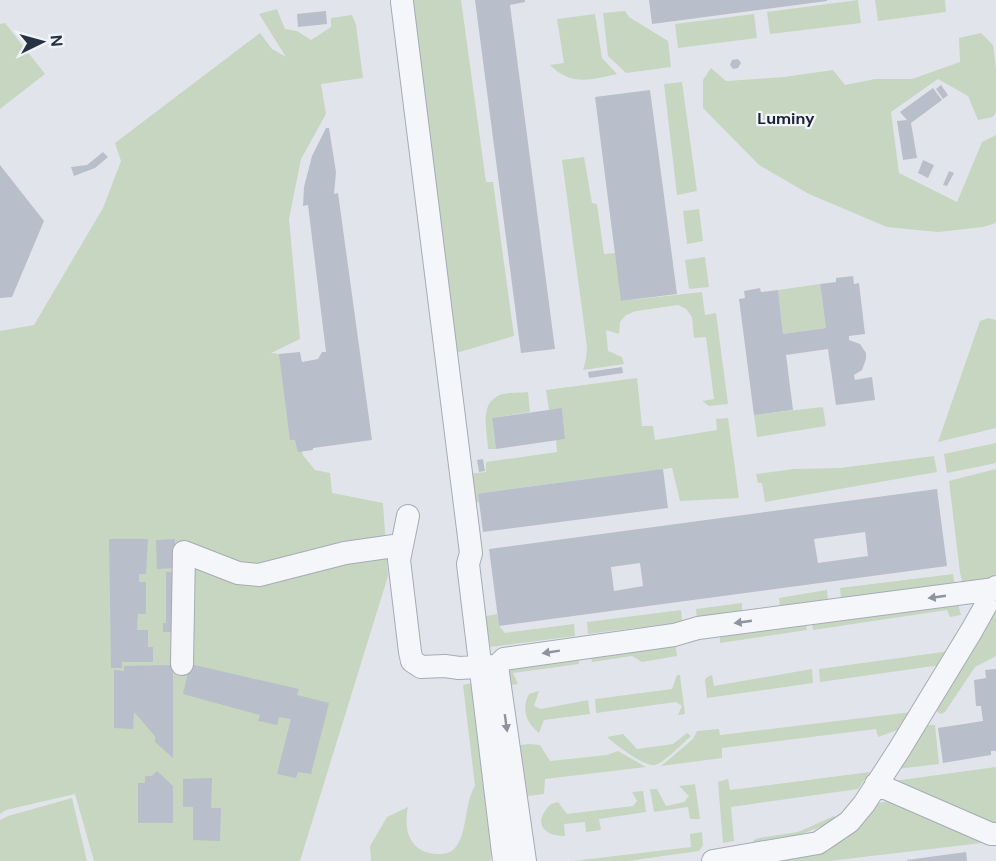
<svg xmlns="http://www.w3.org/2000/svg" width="996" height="861" font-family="'DM Sans',sans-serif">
<rect width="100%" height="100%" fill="#e1e5eb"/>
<path fill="#c6d6c1" d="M413 0H461L486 182H493L514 336 456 353Z
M858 0 861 23 770 34 767 12Z
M875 0H945L946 12 878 21Z
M277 9 285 29 297 31 311 40 331 27V18L352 15 356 25 363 78 321 84 326 114 301 159 289 219 300 339 271 353 286 355 303 455 315 470 330 473 332 493 383 503 388 576 300 861H94L75 794 6 810 0 814V331L34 325 103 208 121 161 115 143 260 33 272 49 286 57 259 14Z
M625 11 629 17 668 41 671 67 626 73 608 56 603 13Z
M595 14 602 58 617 74C591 80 570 86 550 65L564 63 557 19Z
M754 14 757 38 678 48 675 24Z
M5 23 45 74 0 109V24Z
M981 33 993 45 996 69V112L993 117 978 120 968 96 938 79 891 112 899 173 957 202 982 142 996 135V223L983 227 938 232 887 227 809 194 759 165 703 108V80L711 68 726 81 784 77 833 70 845 85 875 79H912L960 62 959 38Z
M682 82 697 191 677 195 664 84Z
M584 157 592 203 597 204 604 254 615 253 622 301 702 292 705 315 716 313 728 404 709 406 702 401 714 399 706 337 694 338 692 317 686 309 678 305 636 311 626 315 620 322 619 334 606 330 608 351 622 357 624 364 583 370 586 359 587 347 562 160Z
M699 209 703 241 687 244 683 211Z
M705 257 709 287 689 289 685 260Z
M820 284 826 328 783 334 778 290Z
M988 318 996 320V428L938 442 980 321Z
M637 378 642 426H653L655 440 717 430 716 419 728 418 739 498 680 501 672 468 482 493 478 494 479 502 471 504 468 474 486 472V462L557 452 556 440 565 439 562 409 549 410 546 390Z
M528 392 530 412 492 418 496 449H488C487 429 478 401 503 394 511 392 520 393 528 392Z
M823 407 826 426 757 437 754 415Z
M996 443V463L947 473 944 454Z
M934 456 937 472 765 502 762 483H758L756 474 794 469 840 468Z
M996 469V574L986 581 963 584 960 573 949 481Z
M953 574 955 585 841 599 840 588Z
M827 590 828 599 780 606 779 598Z
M742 603V612L697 619 696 609Z
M958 603 961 615 950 617 947 610 813 630 812 623Z
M681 610 682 622 588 634 587 622Z
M996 611V656L975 667 945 712 941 714 937 712 938 707Z
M497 614 499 626 505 633 574 624 575 636 490 647 486 616Z
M806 625 807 630 720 643V636Z
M675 643 677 656 642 662 632 656 592 662 590 651Z
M950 651 941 665 820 682 819 669Z
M577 653 579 664 513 673 518 684 505 686 508 668Z
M812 669 813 683 707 698 705 680 707 677 712 675 714 686Z
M677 675H680L685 714 678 715 682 706 676 702 596 713 595 699 672 689Z
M476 682 492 852 490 861H371L370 846 387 817 408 807C403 830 410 854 438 854 444 854 451 853 455 848 468 833 464 803 475 786L463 685Z
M539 691 534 706 541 709 588 700 590 714 544 720 539 733C526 723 521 709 529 694Z
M912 712 900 729 878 737 876 729 722 748V758L661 766 693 739 697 731 719 729 720 735Z
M924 725H935L939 764 897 769Z
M687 733 691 736C683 743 665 762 655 765 644 767 615 744 607 737L623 734 637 749 673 744Z
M529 744 540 745 550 761 607 755 618 751 646 767 545 779 544 794 520 797 513 746Z
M996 767V826L886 782Z
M870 772 858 789 731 807 734 841 723 843 718 782 728 779 730 790Z
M695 784 700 819H690L688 807 654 812 650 789H657L666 806 684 802 689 796 679 786Z
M643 791 646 812 599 819 601 830 586 832 585 822 564 824 565 836C541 836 533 821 551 804L558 802 567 814 633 806 637 801 632 792Z
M72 798 87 861H0V820L8 816Z
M888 801 990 842 829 861H757L870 811 879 803Z
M834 816 836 819C804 836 788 838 753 843L754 840 759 838 798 832Z
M702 832 703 845 699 851 628 861H573L691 847 690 834Z"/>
<path fill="#b8beca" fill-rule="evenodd" d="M475 0H525V2L510 5 555 349 521 353Z
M649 0H827V1L652 24Z
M326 11 327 24 298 27 297 14Z
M738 59 741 63 738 68 733 69 730 65 732 60Z
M941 85 948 95 943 99 936 89Z
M933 88 942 100 911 123 917 158 903 160 897 121 907 120 900 112Z
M650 90 677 294 621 301 595 97Z
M326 128H329L336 172 334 194 338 193 372 440 313 448V450L298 452 295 440H290L279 354 300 352 302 362 318 359 322 352H326L308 205 303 206 304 187 312 156Z
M103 152 108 157 95 168 74 176 71 167 87 165Z
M923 160 934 165 928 178 918 173Z
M0 165 44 221 12 297 0 298Z
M949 171 954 173 947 186 943 185Z
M853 276 854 284 859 283 865 334 849 336V340L860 344 866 353V359L862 370 854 375 855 380 872 377 875 400 836 405 828 349 786 355 793 410 754 415 739 299 745 298 744 291 760 288 761 292 778 290 783 334 826 328 820 284 836 282V278Z
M622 367 623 373 589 378 588 372Z
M562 408 565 439 496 449 492 418Z
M483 459 485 471 479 472 477 460Z
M663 469 668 508 483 532 478 494 482 493Z
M937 489 947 566 499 626 489 549ZM865 532 868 556 818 563 814 539ZM640 563 643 586 614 591 611 567Z
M109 539H148L146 574H139V582H146V614H138L137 630H148V647H153V662H122V668H111Z
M175 539V568L157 569 156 540Z
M166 572H174V632H163V623H166Z
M190 664 299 689 297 695 329 703 311 774 298 772 296 778 277 774 291 719 279 717 277 725 258 721 260 715 183 694Z
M173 665V758L155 742V736L134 712 133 729 114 728V670L124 671V666Z
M996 669V751H991V755L943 763 938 728 983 721 981 706H976L974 680 986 678 985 670Z
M157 771 173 786V823H138V783H145V776H152Z
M212 778 211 808H221L220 841 193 840V807H183V779Z
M966 852 967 861H907V860Z"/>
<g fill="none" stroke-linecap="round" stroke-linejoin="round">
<defs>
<path id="minor" d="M402 2 471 553 468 564 504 861
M408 516 399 560 410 652 412 661 421 667 445 666 459 668 497 666 504 659 674 635 698 628 995 589
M182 664 184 552 238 573 259 575 345 553 401 545
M497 666 525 861
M876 784 991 834H996
M713 861 818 843 849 822 864 804 899 750 972 630 996 587"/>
</defs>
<use href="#minor" stroke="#a5acb6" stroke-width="24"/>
<use href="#minor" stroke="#f5f6f9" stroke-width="22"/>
</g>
<defs><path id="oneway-solid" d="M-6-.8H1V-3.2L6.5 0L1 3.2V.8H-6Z" transform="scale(1.5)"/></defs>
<g fill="#8e949f">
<use href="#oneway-solid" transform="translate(937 597) rotate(172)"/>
<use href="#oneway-solid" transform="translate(743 622) rotate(172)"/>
<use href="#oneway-solid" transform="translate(551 652) rotate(171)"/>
<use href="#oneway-solid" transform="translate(506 723) rotate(82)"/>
</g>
<g text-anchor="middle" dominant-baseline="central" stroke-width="4.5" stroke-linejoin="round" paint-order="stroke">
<g font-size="16" font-weight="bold" fill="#1a2336" stroke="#f1f4f8">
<text x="786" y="118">Luminy</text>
</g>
</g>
<g transform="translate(42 42) rotate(85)" stroke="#f1f4f8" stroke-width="4.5" paint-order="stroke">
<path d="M0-4.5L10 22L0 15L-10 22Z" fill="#273245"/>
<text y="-9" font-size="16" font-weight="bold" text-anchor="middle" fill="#273245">N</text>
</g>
</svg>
